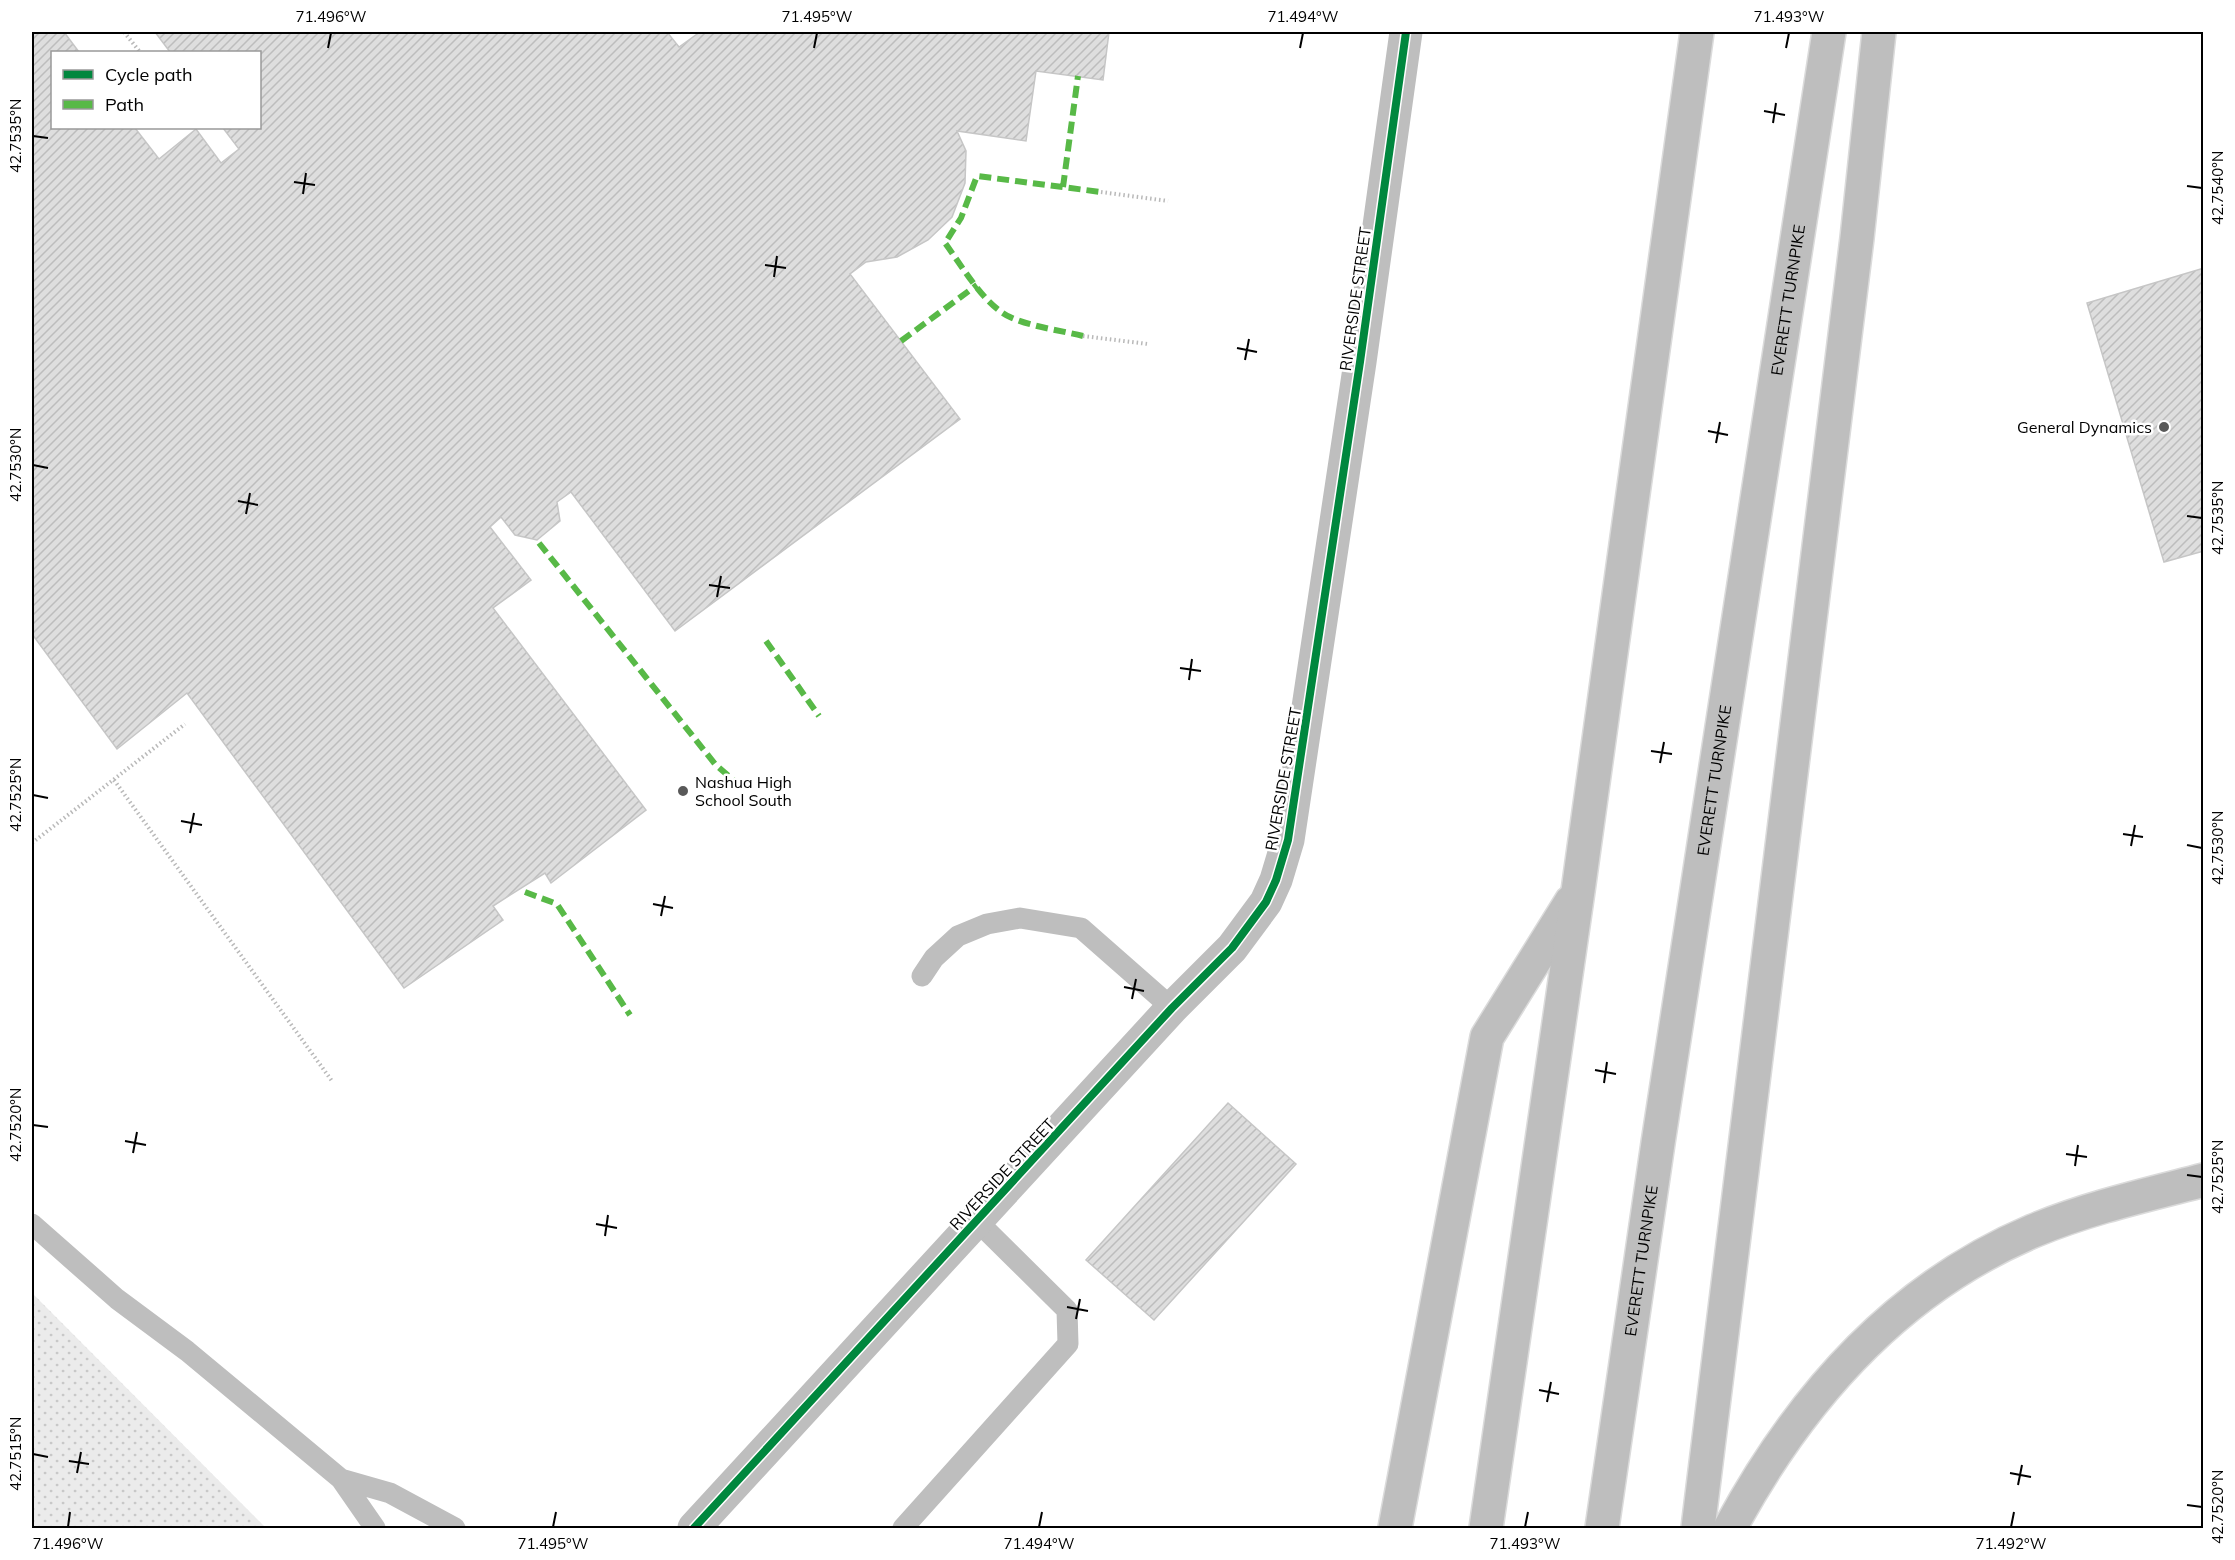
<svg xmlns="http://www.w3.org/2000/svg" width="2235" height="1560" font-family="Mulish,sans-serif">
<defs>
<pattern id="park-dots" width="8" height="8" patternUnits="userSpaceOnUse" patternTransform="scale(1.5)"><rect width="8" height="8" fill="#ebebeb"/><path d="M2 2h.1M6 6h.1" fill="none" stroke="#c8c8c8" stroke-width="1.8" stroke-linecap="round"/></pattern>
<pattern id="building-hatch" width="6" height="6" patternUnits="userSpaceOnUse" patternTransform="scale(1.5)"><rect width="6" height="6" fill="#dedede"/><path d="M-1 1l2-2M0 6l6-6M5 7l2-2" fill="none" stroke="#bdbdbd"/></pattern>
</defs>
<rect width="100%" height="100%" fill="#fff"/>
<path fill="url(#park-dots)" d="M32 1293 266 1528H32Z"/>
<path fill="url(#building-hatch)" stroke="#c6c6c6" stroke-width="1.5" d="M32 32H64L79 52H52V128H135L159 159 196 129 221 163 239 149 223 128H260V52H170L155 32H667L679 47 700 32H1109L1103 80 1036 71 1026 141 957 131 966 151 965 183 952 217 928 240 897 257 866 262 850 274 960 419 675 631 571 492 557 502 560 521 537 540 515 535 501 517 490 527 531 580 493 608 646 810 551 883 545 873 493 906 503 920 404 988 187 693 117 749 32 634Z
M2204 268V551L2164 562 2087 303Z
M1228 1103 1296 1164 1154 1320 1086 1260Z"/>
<g fill="none" stroke-linecap="round" stroke-linejoin="round">
<defs>
<g id="motorway">
<path d="M1395 1528 1487 1037 1571 902"/>
<path d="M1486 1528 1578 891 1697 32"/>
<path id="s1" d="M1602 1528 1658 1143 1829 32"/>
<path d="M1698 1528 1857 238 1879 32"/>
<path d="M1730 1528C1799 1400 1896 1289 2033 1231 2088 1208 2146 1195 2204 1180"/>
</g>
</defs>
<use href="#motorway" stroke="#dbdbdb" stroke-width="36"/>
<path stroke="#b9b9b9" stroke-width="4" stroke-dasharray="1.5 3" stroke-linecap="butt" d="M124 32 140 52
M1101 192 1168 201
M1083 336 1148 344
M114 780 332 1081
M32 843 185 724"/>
<path stroke="#bebebe" stroke-width="21" d="M922 976 934 958 958 936 987 924 1020 918 1081 928 1172 1008
M32 1224 117 1299 187 1351 341 1479 375 1528
M341 1479 390 1493 455 1528
M903 1528 1068 1344 1067 1310 977 1221"/>
<path stroke="#bebebe" stroke-width="33" d="M694 1528 1172 1008 1232 948 1266 902 1276 880 1288 840 1360 362 1406 32"/>
<use href="#motorway" stroke="#bebebe" stroke-width="33"/>
<path stroke="#58b947" stroke-width="6" stroke-dasharray="12 6" stroke-linecap="butt" d="M1063 187 1078 76
M1083 336C1059 330 1032 327 1010 317 984 305 962 266 945 243L961 218 977 176 1101 192
M901 341 977 285
M539 543 715 764 742 788
M766 641 819 716
M525 892 557 904 630 1015"/>
<defs>
<path id="cycleway" d="M694 1528 1172 1008 1232 948 1266 902 1276 880 1288 840 1360 362 1406 32"/>
</defs>
<use href="#cycleway" stroke="#fff" stroke-width="11"/>
<use href="#cycleway" stroke="#00873e" stroke-width="8"/>
</g>
<path fill="none" stroke="#000" stroke-width="2" d="M328 48 331 33M814 48 817 33M1300 48 1303 33M1786 48 1789 33M1764 111 1785 115M1773 123 1776 103M33 136 48 138M294 182 315 185M2187 186 2202 188M303 194 306 173M765 265 786 268M774 277 777 256M1237 348 1257 352M1245 360 1249 339M1708 431 1728 435M1716 443 1720 422M33 465 48 468M238 501 258 505M246 514 250 493M2187 516 2202 518M709 585 730 588M717 597 721 576M1180 668 1201 671M1189 680 1192 659M1651 751 1672 754M1660 763 1664 742M33 795 48 798M181 821 202 825M190 833 194 813M2123 834 2143 837M2187 845 2202 848M2131 846 2135 825M653 904 673 908M661 916 665 896M1124 987 1144 991M1132 999 1136 979M1595 1070 1616 1074M1604 1083 1607 1062M33 1125 48 1127M125 1141 146 1145M133 1153 137 1132M2066 1154 2087 1157M2075 1166 2078 1145M2187 1175 2202 1177M596 1224 617 1228M605 1236 608 1215M1067 1307 1088 1311M1076 1319 1080 1299M1539 1390 1559 1394M1547 1402 1551 1382M33 1454 48 1457M69 1461 89 1464M77 1473 81 1452M2010 1473 2031 1477M2018 1485 2022 1465M2187 1505 2202 1507M68 1527 70 1512M553 1527 556 1512M1039 1527 1042 1512M1525 1527 1528 1512M2011 1527 2014 1512"/>
<g fill="#595959" stroke="#fff" stroke-width="2">
<circle cx="2164" cy="427" r="6"/>
<circle cx="683" cy="791" r="6"/>
</g>
<g text-anchor="middle" dominant-baseline="central" stroke-width="5" stroke-linejoin="round" paint-order="stroke">
<g font-size="16" fill="#000" stroke="#fff">
<text transform="translate(1355 299) rotate(-82)">RIVERSIDE STREET</text>
<text stroke="none"><textPath href="#s1" startOffset="1242">EVERETT TURNPIKE</textPath></text>
<text transform="translate(1283 779) rotate(-80)">RIVERSIDE STREET</text>
<text stroke="none"><textPath href="#s1" startOffset="756">EVERETT TURNPIKE</textPath></text>
<text transform="translate(1002 1174) rotate(-47)">RIVERSIDE STREET</text>
<text stroke="none"><textPath href="#s1" startOffset="270">EVERETT TURNPIKE</textPath></text>
</g>
<g font-size="16" fill="#000" stroke="#fff" text-anchor="end">
<text x="2152" y="427">General Dynamics</text>
<text x="695" y="782" text-anchor="start">Nashua High<tspan x="695" dy="18">School South</tspan></text>
</g>
</g>
<rect width="2235" height="1560" fill="none" stroke="#ffffff" stroke-width="66"/>
<rect x="51" y="51" width="210" height="78" fill="#ffffff" stroke="#999999" stroke-width="1.5"/>
<rect x="63" y="70" width="30" height="9" fill="#00873e" stroke="#999999" stroke-width="1.5"/>
<text x="105" y="81" font-size="18" fill="#000000">Cycle path</text>
<rect x="63" y="100" width="30" height="9" fill="#58b947" stroke="#999999" stroke-width="1.5"/>
<text x="105" y="111" font-size="18" fill="#000000">Path</text>
<rect x="33" y="33" width="2169" height="1494" fill="none" stroke="#000" stroke-width="2"/>
<g font-size="15" text-anchor="middle" fill="#000">
<text x="331" y="22">71.496°W</text>
<text x="817" y="22">71.495°W</text>
<text x="1303" y="22">71.494°W</text>
<text x="1789" y="22">71.493°W</text>
<text transform="translate(16 136) rotate(-90)" y="5">42.7535°N</text>
<text transform="translate(2218 188) rotate(-90)" y="5">42.7540°N</text>
<text transform="translate(16 465) rotate(-90)" y="5">42.7530°N</text>
<text transform="translate(2218 518) rotate(-90)" y="5">42.7535°N</text>
<text transform="translate(16 795) rotate(-90)" y="5">42.7525°N</text>
<text transform="translate(2218 848) rotate(-90)" y="5">42.7530°N</text>
<text transform="translate(16 1125) rotate(-90)" y="5">42.7520°N</text>
<text transform="translate(2218 1177) rotate(-90)" y="5">42.7525°N</text>
<text transform="translate(16 1454) rotate(-90)" y="5">42.7515°N</text>
<text transform="translate(2218 1507) rotate(-90)" y="5">42.7520°N</text>
<text x="68" y="1549">71.496°W</text>
<text x="553" y="1549">71.495°W</text>
<text x="1039" y="1549">71.494°W</text>
<text x="1525" y="1549">71.493°W</text>
<text x="2011" y="1549">71.492°W</text>
</g>
</svg>
